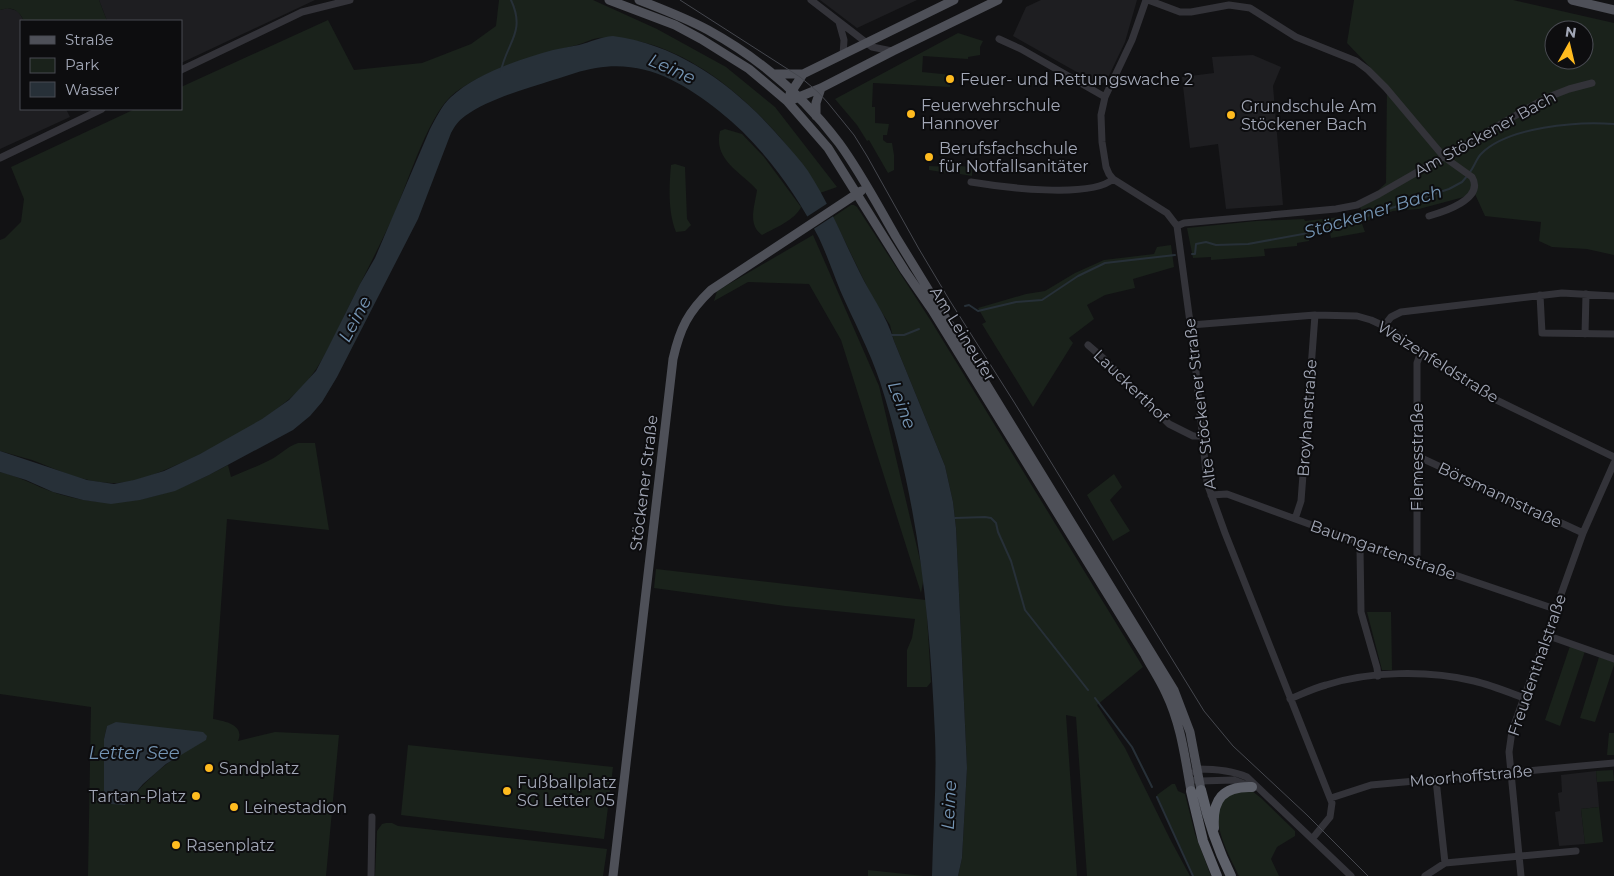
<svg xmlns="http://www.w3.org/2000/svg" width="1614" height="876" font-family="Montserrat,sans-serif">
<rect width="100%" height="100%" fill="#121214"/>
<path fill="#1e1e21" d="M99 0H315L181 63V21H107Z
M820 0H917L857 28Z
M1041 0H1137L1125 42 1106 82 1098 84 1013 36 1026 7Z
M7 8 18 11 24 21H21V109H66L70 117 0 149V10Z
M1253 55 1281 67 1273 86 1283 205 1226 209 1218 144 1190 148 1182 77 1214 73 1212 57Z
M1596 771 1599 807 1581 809 1585 844 1559 846 1555 812 1560 811 1558 793 1562 792 1561 775Z"/>
<path fill="#1a221b" fill-rule="evenodd" d="M0 0H99L107 21H24C19 10 12 6 0 10Z
M499 0H593L657 29 726 67 775 107 837 187 820 193C785 132 713 59 642 42 635 40 627 41 620 40 613 39 605 37 598 38 591 39 584 43 577 45 561 49 545 53 529 58 505 66 469 79 450 97 426 121 407 185 393 217 379 247 364 276 349 306 335 334 323 365 302 387 274 416 227 442 190 459 168 469 136 484 111 483 83 482 58 470 32 460 21 457 11 454 0 451V240L5 238 21 222 24 199 11 167 135 109H181V87L328 20 354 70 422 63 471 44 496 26Z
M1354 0H1513L1614 23V255L1587 249 1552 247 1539 241 1541 222 1485 216 1475 194 1419 209 1393 211 1366 221 1360 207 1386 183 1387 85 1347 43ZM1554 30H1584V60H1554Z
M958 33 983 41 980 47V55L968 57V59L923 56 922 72 952 75 950 87 873 83 872 107H875V123L889 124 887 135H883V140L887 143H892L894 155V170L888 173 869 140 867 141 857 125 835 99Z
M725 129 742 134 764 157 801 207C795 220 775 228 762 235 747 225 755 205 757 190 741 172 713 160 720 131Z
M675 164 685 167 687 219 691 225 685 231 676 232C668 212 669 187 671 165Z
M929 166 950 167V171L948 173 929 170Z
M958 166 972 167V176L960 174Z
M851 205H854L857 207 931 321 1143 667 1097 705 1125 748 1170 839 1190 876H1087L1076 717 1066 715 1077 876H958L962 858 967 768 956 528 953 502 945 466 894 341 890 325 873 299 833 217Z
M1358 213 1365 232 1331 238 1330 233 1309 236V241L1297 243V246L1264 249 1265 256 1211 260V257L1193 258 1187 228 1256 221 1304 219 1305 221 1341 217Z
M813 235 879 386 924 577 921 593 841 340 809 284 748 282 714 301 717 291Z
M1171 245 1174 267 1133 279 1135 288 1105 295 1087 305 1094 319 1069 338 1073 343 1033 407 982 324 986 322 978 308 1026 294 1045 291 1075 273 1104 260 1154 254 1157 247Z
M298 443H315L329 530 227 519 213 719C225 721 245 725 238 741L275 732 339 735 326 876H88L91 707 0 694V472C19 476 35 486 53 492 119 515 170 496 228 465L231 477C243 472 256 467 268 461 279 456 286 447 298 443ZM107 726 181 754C159 768 142 785 125 805L104 798V739Z
M1114 474 1122 487 1110 500 1130 531 1113 541 1087 495Z
M656 569 926 600 931 682 927 687H907V650L912 638 915 619 785 606 654 588Z
M1367 612H1391L1392 670H1382Z
M1570 646 1585 651 1560 726 1545 720Z
M1599 657 1614 662V665L1595 722 1580 718Z
M1609 733H1614V755H1607Z
M408 745 613 767 604 839 401 815Z
M1613 770 1614 781 1597 782 1596 771Z
M1172 784H1175L1178 791 1185 794 1195 834 1211 876H1194L1157 795Z
M1252 791 1261 798 1295 831V836L1277 847 1271 859 1279 876H1239C1230 857 1210 823 1222 803 1224 800 1225 796 1229 794 1235 791 1245 792 1252 791Z
M1599 807 1603 842 1585 844 1581 809Z
M386 823H392L398 826 607 849 603 876H375L377 831 382 824Z
M868 870 924 876H926H868Z"/>
<path fill="#273038" d="M613 36C682 45 740 90 784 142 792 151 801 161 808 171 829 203 843 239 860 273 871 296 887 316 894 341L945 466 953 502 956 528 967 768 962 858 958 876H932C933 829 937 782 935 736 930 614 918 500 880 382 870 351 853 320 840 290 833 273 827 255 819 238 795 191 761 144 719 111 682 82 645 60 596 68 582 70 567 76 553 80 525 89 489 99 465 116 458 121 455 126 451 133L418 219 337 377 322 402 310 416 293 430 209 475 175 491 140 500 111 504 83 500 53 492 26 480 0 472V451L87 480 114 484 134 480 164 471 200 454 262 419 289 400 316 371 328 348 360 284 375 258 430 129C436 118 442 105 451 97 476 74 520 59 553 50 561 48 570 47 579 45 591 42 600 37 613 36Z
M116 722 203 732 207 736 206 740 166 764 143 784 125 805 111 804 104 798V739L107 726Z"/>
<path fill="#121214" d="M828 203 835 215 812 230 805 218Z"/>
<g fill="none" stroke-linecap="round" stroke-linejoin="round">
<path stroke="#273038" stroke-width="2" d="M501 71C507 42 526 32 511 0
M1469 173C1474 168 1476 159 1481 154 1507 127 1578 121 1614 124
M1192 254H1195L1196 244 1206 242 1216 245 1248 244 1325 230 1449 189 1462 182 1468 175
M965 306 969 305 978 311 1016 302 1042 300 1078 276 1105 263 1175 255
M890 335H904L919 329
M955 518 985 517 991 518 996 523 998 532 1011 561 1025 610 1088 690
M1095 698 1132 747 1152 787
M1157 797 1193 876"/>
<path stroke="#333339" stroke-width="7" d="M811 0 872 47 892 51
M1146 0 1132 40 1105 97 1101 115 1102 142 1106 167 1109 174 1113 179 1167 213 1177 226 1194 352 1207 483 1225 533 1332 803 1330 817 1312 839
M1148 0 1180 12H1191L1229 5 1250 8 1296 37 1356 61 1368 70 1386 88 1444 157 1472 177C1485 199 1443 212 1429 216
M839 22 844 40 843 55
M999 39 1021 49 1105 97
M181 70 302 12 350 0
M0 158 102 109
M971 182C1001 187 1091 199 1113 179
M1177 226 1184 223 1336 209 1357 205 1379 194 1546 98 1569 89 1592 83
M1540 295 1542 333 1614 334
M1191 325 1315 315 1357 316 1371 320 1384 326 1482 393 1614 457
M1384 326 1391 317 1401 312 1562 293 1614 296
M1585 334 1586 294
M1088 345 1103 358 1169 424 1193 436H1202
M1417 456 1583 533
M1211 495 1227 494 1361 543 1555 609
M1295 519 1301 501 1315 315
M1361 543 1360 548 1361 612 1377 668 1378 676
M1417 562V363L1421 352
M1546 635 1614 659
M1290 699C1302 694 1314 688 1326 685 1370 671 1428 670 1474 681 1491 685 1508 692 1524 698
M1195 772 1198 769C1215 769 1231 770 1247 777L1351 876
M1195 780 1200 781 1234 780 1250 786
M1436 780 1445 863
M1331 798 1371 785 1614 763
M371 876 372 817
M1425 876 1445 863 1576 851
M1521 876 1509 752 1512 731 1583 533 1614 463"/>
<path stroke="#4e5058" stroke-width="9" d="M609 0 675 25 701 39 749 69 787 101 828 148 905 271 932 310 1145 655C1152 668 1160 680 1166 693 1181 724 1185 758 1191 791
M639 0C662 9 686 18 708 30 759 58 804 97 839 143 861 173 878 206 896 237L1174 690 1190 732 1201 790
M1572 0 1614 10
M773 74H803
M790 94 803 74 954 0
M794 99 821 88 893 51 998 0
M816 116V103L821 88
M613 876 673 359C680 328 688 312 711 290L861 191"/>
<path stroke="#5e616a" stroke-width="10" d="M1201 790C1208 820 1217 848 1231 876
M1191 791 1203 841 1217 876
M1214 828C1212 799 1223 786 1252 787"/>
<path stroke="#45474e" stroke-width="1" d="M680 0 800 77 818 92 828 103 854 135 867 156 919 249 950 301 1014 402 1204 711 1233 746 1307 815 1368 876"/>
</g>
<g fill="#ffbb1f" stroke="#0d0d0f" stroke-width="2">
<circle cx="950" cy="79" r="5"/>
<circle cx="911" cy="114" r="5"/>
<circle cx="1231" cy="115" r="5"/>
<circle cx="929" cy="157" r="5"/>
<circle cx="209" cy="768" r="5"/>
<circle cx="507" cy="791" r="5"/>
<circle cx="196" cy="796" r="5"/>
<circle cx="234" cy="807" r="5"/>
<circle cx="176" cy="845" r="5"/>
</g>
<g text-anchor="middle" dominant-baseline="central" stroke-width="4" stroke-linejoin="round" paint-order="stroke">
<g font-size="16" fill="#a2a7b6" stroke="#0d0d0f" text-anchor="start">
<text x="960" y="79">Feuer- und Rettungswache 2</text>
<text x="921" y="105">Feuerwehrschule<tspan x="921" dy="18">Hannover</tspan></text>
<text x="1241" y="106">Grundschule Am<tspan x="1241" dy="18">Stöckener Bach</tspan></text>
<text x="939" y="148">Berufsfachschule<tspan x="939" dy="18">für Notfallsanitäter</tspan></text>
<text x="219" y="768">Sandplatz</text>
<text x="517" y="782">Fußballplatz<tspan x="517" dy="18">SG Letter 05</tspan></text>
<text x="186" y="796" text-anchor="end">Tartan-Platz</text>
<text x="244" y="807">Leinestadion</text>
<text x="186" y="845">Rasenplatz</text>
</g>
<g font-size="16" fill="#a2a7b6" stroke="#0d0d0f">
<text transform="translate(1485 134) rotate(-29)">Am Stöckener Bach</text>
<text transform="translate(963 334) rotate(58)">Am Leineufer</text>
<text transform="translate(1438 362) rotate(32)">Weizenfeldstraße</text>
<text transform="translate(1131 386) rotate(44)">Lauckerthof</text>
<text transform="translate(1200 404) rotate(-97)">Alte Stöckener Straße</text>
<text transform="translate(1307 418) rotate(-86)">Broyhanstraße</text>
<text transform="translate(1417 457) rotate(-90)">Flemesstraße</text>
<text transform="translate(644 483) rotate(-83)">Stöckener Straße</text>
<text transform="translate(1500 495) rotate(25)">Börsmannstraße</text>
<text transform="translate(1383 550) rotate(19)">Baumgartenstraße</text>
<text transform="translate(1537 665) rotate(-71)">Freudenthalstraße</text>
<text transform="translate(1471 776) rotate(-5)">Moorhoffstraße</text>
</g>
<g font-size="18" font-style="italic" fill="#7595b4" stroke="#0d0d0f">
<text transform="translate(672 69) rotate(24)">Leine</text>
<text transform="translate(1373 212) rotate(-17)">Stöckener Bach</text>
<text transform="translate(355 319) rotate(-62)">Leine</text>
<text transform="translate(902 405) rotate(69)">Leine</text>
<text x="134" y="753">Letter See</text>
<text transform="translate(949 805) rotate(-87)">Leine</text>
</g>
</g>
<rect x="20" y="20" width="162" height="90" fill="#0d0d0f" stroke="#494b52"/>
<rect x="30" y="36" width="25" height="8" fill="#4e5058" stroke="#494b52"/>
<text x="65" y="45" font-size="15" fill="#a2a7b6">Straße</text>
<rect x="30" y="58" width="25" height="15" fill="#1a221b" stroke="#494b52"/>
<text x="65" y="70" font-size="15" fill="#a2a7b6">Park</text>
<rect x="30" y="82" width="25" height="15" fill="#273038" stroke="#494b52"/>
<text x="65" y="95" font-size="15" fill="#a2a7b6">Wasser</text>
<g transform="translate(1569 45) rotate(8)"><circle r="24" fill="#0d0d0f" stroke="#494b52"/>
<path d="M0-4L9 19L0 12L-9 19Z" fill="#ffbb1f"/>
<text y="-8" font-size="14" font-weight="bold" text-anchor="middle" fill="#a2a7b6">N</text>
</g>
</svg>
